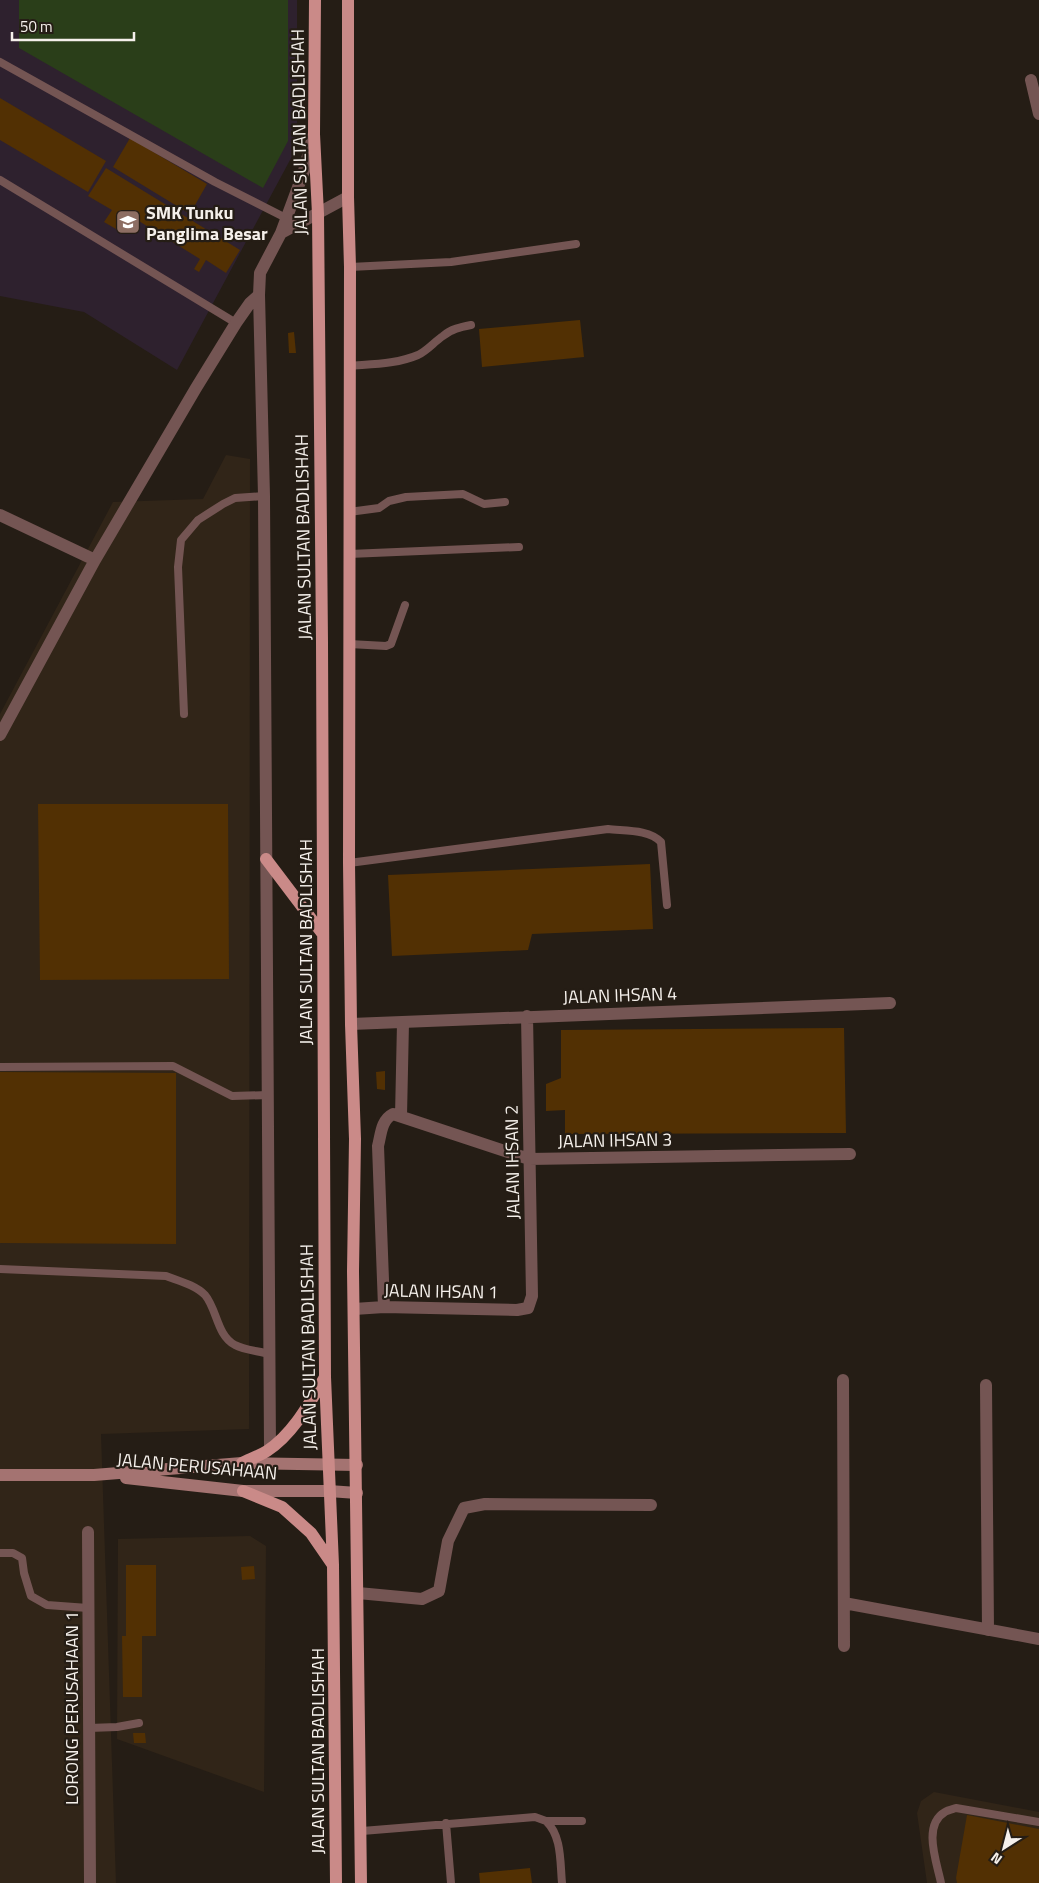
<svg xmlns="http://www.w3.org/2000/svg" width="1039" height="1883" font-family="'Titillium Web',sans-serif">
<rect width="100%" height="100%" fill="#251d15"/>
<path fill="#312518" d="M226 455 250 459 249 1429 101 1434 116 1883H0V714L113 502 203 499Z
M250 1536 266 1546 264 1792 117 1739 118 1539Z
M934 1792 1039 1812V1883H927L917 1813 921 1801Z"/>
<path fill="#2e212e" d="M0 0H297V147L177 370 84 312 0 296Z"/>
<path fill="#2a3e19" d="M19 0H288V141L263 188 19 48Z"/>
<path fill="#523003" d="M0 98 106 161 88 192 0 140Z
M130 138 207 184 190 214 113 167Z
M106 168 240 250 226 273 206 260 199 272 194 269 200 259 126 213 116 229 104 222 112 210 88 196Z
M580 320 584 357 482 367 479 329Z
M294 332 296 353H289L288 333Z
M38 804H228L229 979 40 980Z
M650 864 653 929 532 934 528 950 392 956 388 875Z
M844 1028 846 1133 565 1134V1110L546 1111V1084L561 1078V1030Z
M385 1071V1090L377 1089 376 1072Z
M0 1072 176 1073V1244L0 1243Z
M126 1565H156V1636H142V1697H123L122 1636H126Z
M254 1566 255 1579 242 1580 241 1567Z
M133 1733H145L146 1743H134Z
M967 1815 1039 1829V1883H957L956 1878Z
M530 1868 532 1883H480L479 1873Z"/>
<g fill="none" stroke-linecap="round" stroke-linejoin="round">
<path stroke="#745553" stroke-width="8" d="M0 62 215 182 286 218
M0 180 236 323
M350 267 451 262 576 244
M349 366C372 364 397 364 418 355 428 350 434 342 443 336 451 329 461 327 471 325
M349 512 379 508 389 501 406 497 463 494 484 504 505 502
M349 554 519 547
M349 644 386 646 391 644 405 605
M184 714 178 567 181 540 198 520 223 504 235 498 264 496
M349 863 608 829C624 831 649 829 661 842L667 905
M0 1067 173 1066 232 1096 268 1095
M0 1269 166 1276C179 1281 195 1285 205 1295 217 1309 217 1336 235 1345 244 1350 259 1351 269 1354
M0 1553H13L22 1558 24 1573 31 1596 47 1605 88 1608
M89 1728 117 1727 139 1723
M546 1821C562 1836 560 1862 562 1883
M446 1823 451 1883
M362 1831 535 1817 546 1821H582
M941 1883C937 1863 922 1825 945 1812 948 1810 953 1809 956 1808L1039 1822"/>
<path stroke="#745553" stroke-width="12" d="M1031 80 1039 114
M281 233 348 197
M0 515 95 560
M0 735 95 560 196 388 236 323 250 303 259 295
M351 1024 890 1003
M401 1116 403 1023
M384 1307 378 1146C381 1135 381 1120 393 1114L529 1159 850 1154
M354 1309 384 1307 517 1310 528 1308 532 1296 527 1016
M843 1380 844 1646
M986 1385 988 1630
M270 1448 264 496 259 295 260 273 281 233 304 171 313 136
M88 1532 90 1883
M358 1593 422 1599 439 1591 448 1541 464 1508 485 1504 651 1505
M844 1603 1039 1639"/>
<path stroke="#a47371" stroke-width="12" d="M0 1475H94L242 1463 357 1465
M126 1478 243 1491H329L357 1493"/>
<path stroke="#ca8a88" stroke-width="12" d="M315 0 314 134 318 214 322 642 325 1377 333 1565 336 1883
M348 0V197L350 267 349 863 351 1024 355 1139 353 1271 361 1883
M266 859 322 933
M242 1463C250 1459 259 1456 267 1451 293 1434 309 1404 325 1377
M243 1491 282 1507 311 1533 333 1565"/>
</g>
<defs>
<symbol id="school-square" viewBox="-11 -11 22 22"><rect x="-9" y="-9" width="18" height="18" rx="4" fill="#8d6e63" stroke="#251d15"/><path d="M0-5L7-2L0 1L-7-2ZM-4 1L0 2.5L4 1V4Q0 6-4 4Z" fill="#fff"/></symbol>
</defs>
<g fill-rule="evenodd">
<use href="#school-square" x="114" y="208" width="28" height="28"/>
</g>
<g text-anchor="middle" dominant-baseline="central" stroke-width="4.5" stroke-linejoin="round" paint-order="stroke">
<g font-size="18" fill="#f5f0eb" stroke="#251d15">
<text transform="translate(299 132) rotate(-91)">JALAN SULTAN BADLISHAH</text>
<text transform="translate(303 537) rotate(-91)">JALAN SULTAN BADLISHAH</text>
<text transform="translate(305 942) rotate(-90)">JALAN SULTAN BADLISHAH</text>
<text transform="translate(620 995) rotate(-2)">JALAN IHSAN 4</text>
<text transform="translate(615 1140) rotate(-1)">JALAN IHSAN 3</text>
<text transform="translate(512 1162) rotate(-91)">JALAN IHSAN 2</text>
<text transform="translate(441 1291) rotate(1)">JALAN IHSAN 1</text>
<text transform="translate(308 1347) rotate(-91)">JALAN SULTAN BADLISHAH</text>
<text transform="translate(197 1466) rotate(5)">JALAN PERUSAHAAN</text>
<text transform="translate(71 1708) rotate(-90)">LORONG PERUSAHAAN 1</text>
<text transform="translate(317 1751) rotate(-90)">JALAN SULTAN BADLISHAH</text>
</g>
<g font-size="18" font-weight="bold" fill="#f5f0eb" stroke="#251d15" text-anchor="start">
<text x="146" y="212">SMK Tunku<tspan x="146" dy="21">Panglima Besar</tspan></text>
</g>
</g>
<g transform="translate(1004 1848) rotate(216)" stroke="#251d15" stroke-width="4" paint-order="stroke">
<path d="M0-4L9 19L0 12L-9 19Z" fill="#f5f0eb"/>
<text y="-8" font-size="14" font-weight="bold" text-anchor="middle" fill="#f5f0eb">N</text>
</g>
<path d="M12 32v8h122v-8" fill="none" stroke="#f5f0eb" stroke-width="2.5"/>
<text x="20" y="32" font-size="15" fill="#f5f0eb" stroke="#251d15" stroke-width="4" paint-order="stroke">50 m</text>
</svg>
